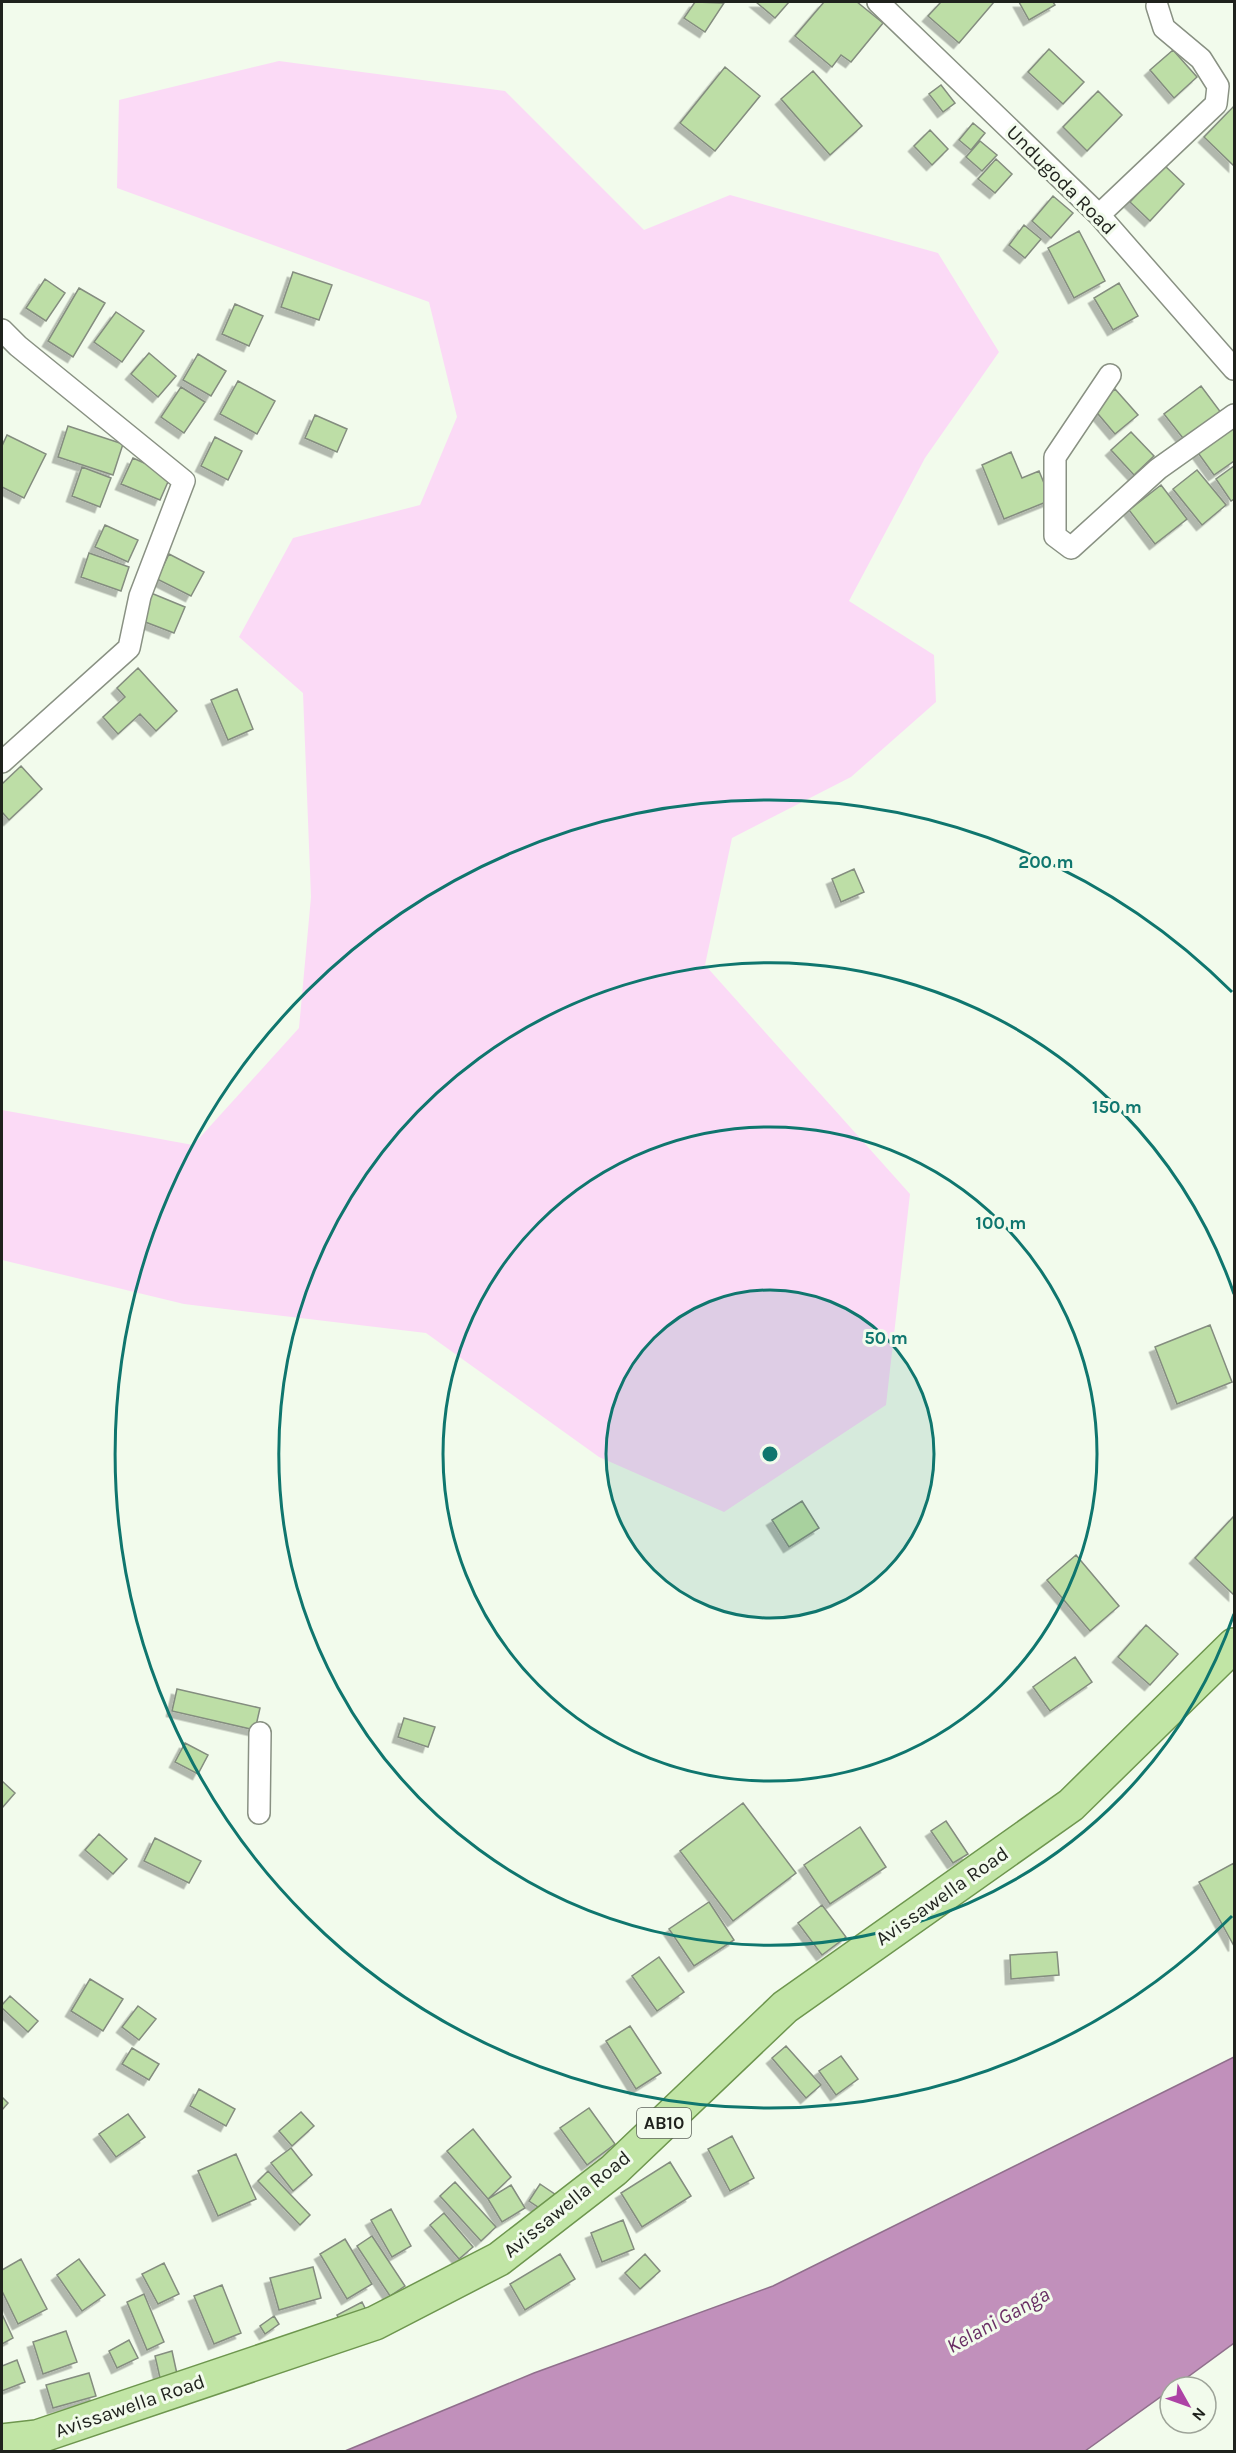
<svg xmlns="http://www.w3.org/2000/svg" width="1236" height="2453" font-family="Karla,sans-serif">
<defs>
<filter id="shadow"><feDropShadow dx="-5.5" dy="5.5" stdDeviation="0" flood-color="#0004"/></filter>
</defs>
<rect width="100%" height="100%" fill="#f2fbec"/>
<path fill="#fbdaf6" d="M279 61 505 91 644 230 730 195 938 253 999 352 925 458 849 601 934 655 936 702 851 777 732 838 705 965 910 1194 886 1405 724 1512 599 1457 426 1333 184 1304 2 1260V1110L193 1145 299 1028 311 897 303 693 239 637 293 538 420 505 457 417 429 302 117 188 119 100Z"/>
<path fill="#c190bb" stroke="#906f8c" stroke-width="1.5" d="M1234 2057V2343L1174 2387H1170V2390L1085 2451H345L534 2373 773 2286Z"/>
<path fill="#bddea6" stroke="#848d7f" stroke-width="1.5" filter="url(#shadow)" d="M695 2 724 3 705 32 684 18Z
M756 2H789L775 18Z
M824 2H857L883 23 851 62 841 55 832 67 795 36Z
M941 2H994L959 43 928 16Z
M1019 2H1053L1055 5 1029 20Z
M1049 49 1084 82 1063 104 1028 72Z
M1173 50 1197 77 1174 98 1150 70Z
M725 67 760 96 715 151 680 123Z
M813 71 862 126 830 155 781 99Z
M941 85 955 103 943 112 929 94Z
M1098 91 1122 115 1087 151 1063 127Z
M1234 106V166L1204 137Z
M973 123 985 133 971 150 959 140Z
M930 130 948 149 932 165 914 146Z
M980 141 997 155 982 171 966 157Z
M996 159 1012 174 995 193 978 179Z
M1164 165 1184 184 1150 221 1130 202Z
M1053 196 1073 213 1051 238 1032 221Z
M1024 225 1041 239 1025 258 1009 245Z
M1079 231 1105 281 1074 298 1048 248Z
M293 272 332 285 319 320 281 307Z
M45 279 65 293 46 321 26 308Z
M1119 283 1138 316 1113 330 1094 298Z
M79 288 105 303 73 357 48 341Z
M235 304 263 316 249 346 222 334Z
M116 312 144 331 122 362 94 342Z
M149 353 176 376 158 397 131 374Z
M198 354 226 371 211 396 183 380Z
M238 381 275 401 257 434 220 414Z
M1201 386 1222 414 1186 442 1164 414Z
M181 387 205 402 184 433 161 417Z
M1115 389 1138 415 1115 434 1093 408Z
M315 415 347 429 337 452 305 438Z
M1234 422V461L1214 475 1196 450Z
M68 426 123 444 113 475 58 457Z
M1131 432 1154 456 1134 475 1111 450Z
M7 435 46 454 24 498 2 487V446Z
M215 437 242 451 228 480 201 466Z
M1011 452 1022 478 1039 471 1051 500 1004 519 982 465Z
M133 458 171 475 160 500 121 484Z
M1234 466V499L1231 501 1216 479Z
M82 467 111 478 100 507 72 496Z
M1197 470 1226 505 1202 525 1173 489Z
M1161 485 1187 519 1155 544 1129 510Z
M105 525 138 540 128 562 95 547Z
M89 553 129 567 121 591 81 577Z
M169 554 204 572 191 596 157 579Z
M151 593 185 607 174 633 140 620Z
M138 668 177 711 156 731 140 714 118 734 103 717 125 697 117 688Z
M237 689 253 729 228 740 211 700Z
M21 766 42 789 9 820 2 812V784Z
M854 869 864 892 841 902 832 879Z
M1210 1325 1232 1382 1177 1404 1155 1347Z
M802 1501 819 1528 789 1547 772 1520Z
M1234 1516V1595L1195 1558Z
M1076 1555 1119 1606 1090 1631 1047 1580Z
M1146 1625 1178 1654 1150 1685 1118 1657Z
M1075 1657 1092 1682 1050 1711 1033 1687Z
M177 1689 260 1708 255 1730 172 1711Z
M404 1718 435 1727 428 1747 398 1737Z
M185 1743 208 1755 198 1774 175 1762Z
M2 1781 15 1793 2 1808Z
M743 1803 796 1873 733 1921 680 1851Z
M946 1821 968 1854 953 1863 931 1831Z
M860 1827 886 1867 830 1904 804 1865Z
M99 1834 127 1859 113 1874 85 1850Z
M155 1838 201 1861 189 1883 144 1861Z
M1234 1863V1946L1199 1882Z
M709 1902 734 1940 694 1966 669 1929Z
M822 1905 846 1937 822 1955 798 1923Z
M1057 1952 1059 1975 1011 1979 1010 1955Z
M659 1957 684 1992 657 2011 632 1976Z
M90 1979 123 1999 103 2031 71 2011Z
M10 1996 38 2021 28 2032 2 2008V2005Z
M138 2006 156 2019 139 2040 122 2027Z
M630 2026 661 2073 636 2089 606 2041Z
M786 2046 821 2085 806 2098 772 2058Z
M132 2048 159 2064 149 2080 122 2064Z
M841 2056 858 2079 836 2095 819 2071Z
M199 2089 235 2109 226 2126 190 2106Z
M2 2097 8 2103 2 2110Z
M589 2108 615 2144 587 2165 560 2128Z
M301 2112 314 2126 292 2146 279 2131Z
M128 2114 145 2137 116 2157 99 2134Z
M473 2129 511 2177 488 2199 447 2151Z
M732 2136 754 2178 730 2191 708 2149Z
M291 2148 312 2175 293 2191 271 2163Z
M236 2154 256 2199 218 2216 198 2171Z
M670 2162 691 2196 642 2227 621 2193Z
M268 2171 310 2215 300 2225 258 2181Z
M455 2182 496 2227 481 2241 440 2196Z
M540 2184 559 2197 547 2213 529 2201Z
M511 2185 525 2208 502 2222 488 2199Z
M391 2209 411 2246 392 2257 371 2220Z
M444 2213 473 2247 459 2259 430 2225Z
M623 2220 634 2249 602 2262 591 2233Z
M372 2236 405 2286 390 2296 357 2246Z
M345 2239 372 2284 347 2299 320 2254Z
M560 2254 575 2279 525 2310 510 2284Z
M645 2254 660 2271 640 2289 625 2273Z
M21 2259 47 2309 18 2324 2 2291V2270Z
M79 2259 105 2295 82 2311 57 2275Z
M164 2263 179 2294 158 2304 142 2274Z
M313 2267 321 2298 279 2310 270 2278Z
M222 2285 241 2333 214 2344 194 2296Z
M144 2294 164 2342 147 2350 127 2302Z
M362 2302 368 2314 343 2327 337 2315Z
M2 2314 13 2338 2 2344Z
M274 2316 279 2324 265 2334 260 2326Z
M66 2331 77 2362 43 2374 33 2342Z
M129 2340 138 2358 117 2368 109 2351Z
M172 2351 177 2374 160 2378 155 2356Z
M17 2360 25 2382 2 2391V2366Z
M89 2373 96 2396 53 2408 46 2385Z"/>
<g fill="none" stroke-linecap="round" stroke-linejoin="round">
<defs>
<path id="street" d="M878 2 1099 215 1234 369
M1099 215 1216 104 1218 86 1201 59 1164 28 1157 6
M2 330 18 346 184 481 140 596 129 648 2 762
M1110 375 1055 457V536L1071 548 1158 469 1234 415
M259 1813 260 1733"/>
<path id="primary" d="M2 2441 37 2437 375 2323 499 2259 614 2170 785 2007 1071 1805 1234 1645"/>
</defs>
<use href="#street" stroke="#899183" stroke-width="24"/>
<use href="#primary" stroke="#6e964e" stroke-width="36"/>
<use href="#street" stroke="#fff" stroke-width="21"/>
<use href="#primary" stroke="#c1e5a5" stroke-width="33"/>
</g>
<circle cx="770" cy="1454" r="164" fill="#0f766e" fill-opacity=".12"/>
<g fill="none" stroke="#0f766e" stroke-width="3">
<circle cx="770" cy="1454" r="164"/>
<circle cx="770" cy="1454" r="327"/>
<path d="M1234 1614A491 491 0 1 1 1234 1294"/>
<path d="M1232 1916A654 654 0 1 1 1232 992"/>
</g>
<g text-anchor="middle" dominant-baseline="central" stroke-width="6" stroke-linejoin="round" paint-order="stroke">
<rect fill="#f2fbec" stroke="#5e635b" stroke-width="1.5" x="637" y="2108" width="54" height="30" rx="4.5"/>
<g font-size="18" font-weight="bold" fill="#1f221d">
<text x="664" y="2123">AB10</text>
</g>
<g font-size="20" fill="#1f221d" stroke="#f2fbec">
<text transform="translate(1061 180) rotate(45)">Undugoda Road</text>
<text transform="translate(942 1896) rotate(-35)">Avissawella Road</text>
<text transform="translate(567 2204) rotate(-39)">Avissawella Road</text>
<text transform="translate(130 2406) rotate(-19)">Avissawella Road</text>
</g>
<g font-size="21" font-style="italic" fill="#692e64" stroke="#f2fbec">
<text transform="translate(998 2320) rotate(-29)">Kelani Ganga</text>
</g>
</g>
<circle cx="770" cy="1454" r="9" fill="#0f766e" stroke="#f2fbec" stroke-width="3"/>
<g font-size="18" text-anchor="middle" font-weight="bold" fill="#0f766e" stroke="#f2fbec" stroke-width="6" stroke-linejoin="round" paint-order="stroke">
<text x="1046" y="868">200 m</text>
<text x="1117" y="1113">150 m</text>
<text x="1001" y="1229">100 m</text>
<text x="886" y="1344">50 m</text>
</g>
<rect width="1236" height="2453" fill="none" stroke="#1f221d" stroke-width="6"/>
<g transform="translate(1188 2405) rotate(130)"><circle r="28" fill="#f2fbec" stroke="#9ea499" stroke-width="1.5"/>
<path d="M0-4.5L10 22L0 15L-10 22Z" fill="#ad43a5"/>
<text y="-9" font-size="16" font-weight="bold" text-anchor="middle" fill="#1f221d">N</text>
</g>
</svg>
